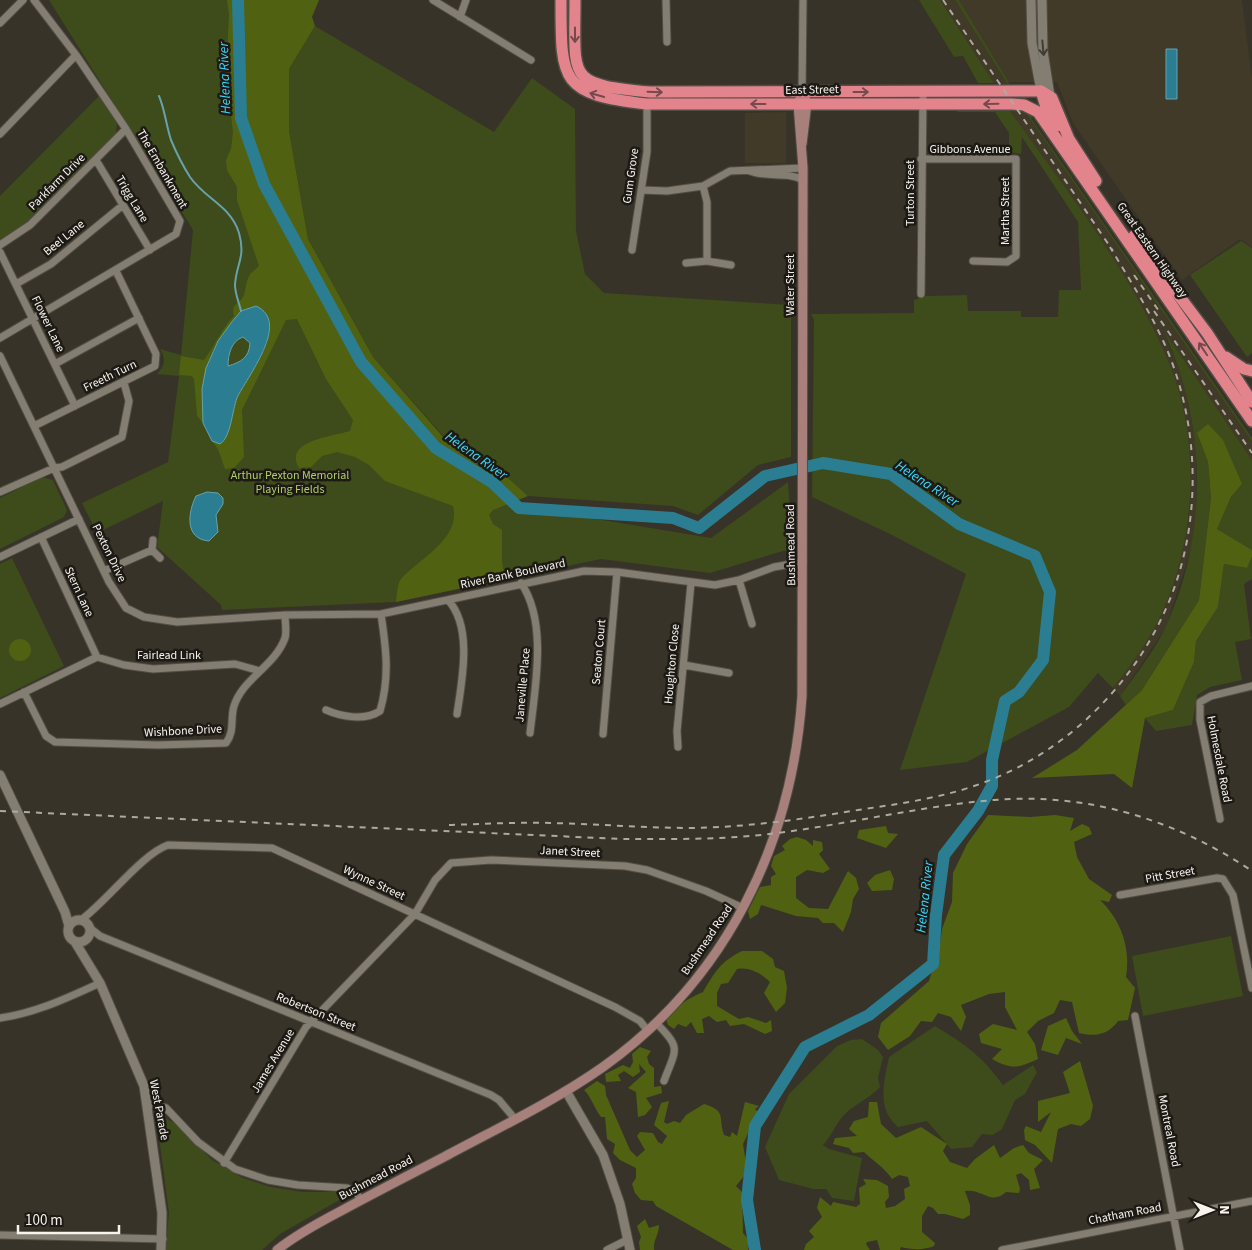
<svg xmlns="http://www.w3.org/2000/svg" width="1252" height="1250" font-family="'Source Sans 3',sans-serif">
<rect width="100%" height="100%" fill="#373328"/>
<path fill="#413a29" d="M940 0H955L1008 85 994 83Z
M959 0H1242L1252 79V247L1240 239 1182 280 1073 123 1057 82H1009Z
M1008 108 1025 112 1252 442V460L1164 332 1185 386 1196 446 1197 510 1193 543 1166 627 1120 696 1113 688 1131 664 1164 609 1181 554 1189 516 1190 487 1185 422 1171 368 1135 295 1109 252Z
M786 112V163H745V113Z"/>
<path fill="#3e4b1a" d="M49 0H317L260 109 339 345 500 503 711 538 788 482 793 548 710 573 601 559 396 602 222 610 221 605 157 547 163 501 97 533 82 503 168 462 179 376 157 374C165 365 166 360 160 349L181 355 193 230Z
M919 0H940L994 83H978L963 56 954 57Z
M955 0H959L1009 82 1008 85Z
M315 26 494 132 532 78 575 109 576 231 585 274 604 293 791 305V457L758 465 698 515 673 506 528 496 497 468 446 439 373 357 308 239 289 131V69Z
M99 96 117 122 116 134 33 218 0 241V196Z
M1008 108C1066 191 1133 273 1171 368 1200 443 1196 535 1164 608 1152 637 1132 664 1113 688L1098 673 1069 707 967 762 900 770 966 574 892 535 812 497 814 320 811 314 914 313V300L926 296 967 295 968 311H1021V317H1058L1059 290H1081L1078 222 1022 137 1021 154 1009 152V133L995 112H957V109Z
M1025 112 1034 116 1031 118 1252 438V442Z
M1241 241 1252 248V353L1247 357 1190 275Z
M1162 328 1252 460V550L1217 529 1231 497 1242 484 1197 433 1208 462 1211 498 1199 600 1142 690 1126 705 1120 696C1136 674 1154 652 1166 626 1209 532 1207 421 1162 328Z
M42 477 53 480 67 510 64 517 0 549V498Z
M1252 557V579L1244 584 1251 639 1235 642 1242 680 1210 687 1197 695 1192 725 1156 731 1145 718 1173 710 1194 662 1196 641 1218 607 1224 564 1247 568Z
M12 558 64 666 0 698V564Z
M1231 936 1243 996 1143 1016 1132 956Z
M935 1026C966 1045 981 1055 1003 1085L1033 1065 1037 1072 1025 1094 1015 1100 1002 1129 993 1135 982 1134 972 1147 951 1149 927 1121 898 1127C876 1108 884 1083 889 1057Z
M862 1039 878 1050 883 1057 878 1078 880 1087C869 1099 854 1104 843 1116 835 1125 831 1137 823 1145L829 1149 862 1158 854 1201 832 1198 826 1189H813L779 1180 765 1147 789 1094 837 1046 851 1040Z
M156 1114 175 1123 212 1160 243 1178 271 1187 303 1192H343L348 1195 280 1234 262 1250H165L169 1213Z"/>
<path fill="#506212" d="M227 0H319L312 17 315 26 289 69V131L308 239 373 357 445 439 497 468 528 496 493 510 489 515 493 524 502 530V562L505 579 396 602C397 595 397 584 401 579 420 558 461 539 453 506L385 481 369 465 355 457 337 452 322 456 311 467 299 468C282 440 336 436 350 431L353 420 326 379 297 319 286 320 242 410 244 457 234 468 225 469 218 449 212 441 220 444C231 430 230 413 238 397 247 377 261 361 268 341L241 311C235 321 226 329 219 339 202 366 202 392 203 423L197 416 194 379 192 376 179 375 181 356 204 360C215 346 221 329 234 316 230 303 241 304 244 295 246 288 246 281 250 274L259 266 237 200V187L227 170 226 160 231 149 233 132 226 75 229 14Z
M1208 424 1223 440 1242 484 1231 497 1217 529 1252 550V557L1247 568 1224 564 1218 607 1196 641 1194 662 1173 710 1145 718 1132 788 1114 774 1032 778 1077 750 1142 690 1199 600 1211 498 1208 462 1197 433Z
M9 650a11 11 0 1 1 22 0a11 11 0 1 1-22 0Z
M988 815 1030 817 1055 815 1074 818 1070 831 1082 824 1089 827 1092 834 1074 842 1077 857 1089 879 1112 895 1109 902 1100 900C1121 920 1131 948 1126 977L1135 988 1128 1020 1118 1021C1108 1035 1095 1037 1079 1033L1072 1002 1060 1000 1054 1013 1038 1021 1027 1032 1035 1044 1038 1059C1018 1068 1012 1070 992 1059L1002 1049 981 1043 979 1034 993 1024 1017 1030 1005 1007V992L989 994 961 1005 966 1017 961 1031 951 1017 938 1013 932 1022 921 1021 910 1036 888 1050 878 1037 881 1023 929 981 940 944 942 929 952 902 953 873 967 844Z
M886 826 888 833 898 834 886 848 857 838 859 830Z
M797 837 806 840 813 846V840L822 842 823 850 819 854 830 869 823 873 807 870 796 877V898L809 908 828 909 848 871 856 878 859 889 853 899 851 912 843 932 834 923H823L818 918 796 916 761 905 758 914 750 919 748 911 760 887 771 885V877L776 874 771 866 774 856 785 850 782 846 790 839Z
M890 870 894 879 892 890 872 891 867 883 875 875Z
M742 951H762L773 959 775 967 784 971 787 988 785 1003 776 1012 764 993 770 982C761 973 749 967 737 969L728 983 721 984 717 993V1006L739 1019 748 1017 766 1023 771 1020 772 1031 765 1034 744 1024 730 1026 726 1020 717 1022 709 1016 702 1019 704 1033H697L691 1022 686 1027 678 1024 674 1029 668 1025 666 1019C681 1004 683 1001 703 992 715 972 720 962 742 951Z
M1066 1018 1072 1031 1082 1044 1066 1038 1058 1055 1041 1050 1048 1026Z
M640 1047 651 1051 647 1057 649 1064 654 1068V1087L661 1086 662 1093 646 1098 652 1107 645 1115 638 1117 636 1092 628 1088 646 1072 639 1064 640 1072 633 1077 624 1071 618 1075 621 1081 606 1082 605 1074 623 1065 630 1068 633 1062 632 1054Z
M1080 1061 1093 1106 1090 1119 1081 1126 1071 1124 1058 1129 1052 1163 1035 1145 1025 1140 1024 1130 1026 1126 1041 1132 1051 1112 1038 1122V1101L1070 1093 1063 1072Z
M597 1081 605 1086 606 1095 630 1150 637 1157 645 1150 637 1136 640 1132 653 1133 658 1142 662 1144 667 1136 654 1125 661 1103 669 1101 664 1122 667 1124 674 1121 680 1123 686 1115 704 1104C727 1111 718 1117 724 1135L730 1137 732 1132 737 1136 745 1102 759 1106 755 1109 758 1112 743 1144 746 1163 744 1176 736 1186 742 1192 743 1233 749 1240 748 1250H733L656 1206 653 1201 641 1200 635 1193 632 1184 636 1178V1168L620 1160 613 1153 615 1144 607 1139 605 1117H601C594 1108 592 1098 584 1090Z
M869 1102H877L881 1124 896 1138 921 1127 947 1144 943 1151 950 1162 967 1168 975 1159 994 1145 1000 1158 1014 1148 1023 1145 1029 1153 1043 1160 1034 1169 1040 1188 1030 1190 1029 1180 1021 1173 1016 1175 1020 1189 1019 1193 1006 1192C991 1206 982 1188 965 1191L970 1205V1215L963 1219 945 1214H938L933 1208 928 1206 922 1216V1232L935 1243 934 1246C924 1250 912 1250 901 1247L900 1250H880L877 1240 867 1242 866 1244 870 1250H804L806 1244 814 1237 809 1231 822 1217 817 1208 820 1197 831 1206 833 1202 856 1207 860 1204 859 1188 866 1184 863 1179 877 1180 888 1186 889 1197 885 1202 886 1208 895 1206 905 1199 904 1189 910 1186 908 1177 899 1175 892 1179C885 1168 873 1161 864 1152L853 1153 849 1148 833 1144 835 1138 857 1136 849 1129 854 1121 868 1117Z
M645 1219 649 1228 659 1225C659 1235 653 1240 654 1250H640L639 1242 641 1237 637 1226Z"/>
<path fill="#2b7e91" stroke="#68a1ad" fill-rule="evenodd" d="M1166 49H1177V99H1166Z
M256 306C292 322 246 378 237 398 232 411 231 437 220 444L212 441 203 423 202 389 206 368 218 341 231 323 241 311ZM243 337 250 343C249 358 241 362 228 366 228 355 231 341 243 337Z
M207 492 218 493 223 498V504L216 515 218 532 209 541C184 539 188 512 196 496Z"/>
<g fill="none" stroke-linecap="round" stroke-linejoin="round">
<path stroke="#68a1ad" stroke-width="2" d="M159 96C165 110 166 125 171 140 176 152 183 166 190 177 205 199 231 206 239 233 246 258 236 264 235 285 235 294 239 302 241 311"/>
<path stroke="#2b7e91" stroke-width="12" d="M238 0 241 118 264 184 361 362 436 448 492 482 519 508 673 518 699 528 765 476 823 463 891 474 959 524 1035 556 1050 592 1043 660 1019 692 1005 701 992 760V786L978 811 944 855 936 915 933 964 869 1015 805 1047 755 1126 747 1200 755 1250"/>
<defs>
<path id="minor" d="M433 0 531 60
M666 0 667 42
M460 17 466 0
M0 23 23 0
M802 93 803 0
M0 134 76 55
M921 159H1016V256L1007 262 973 261
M96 160 150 250
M750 171C767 178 786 171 803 180
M703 186 707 202V261
M641 190 667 191 703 186 730 171 803 168
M0 245 30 225 126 129
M632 250 647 152V104
M0 252 75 406
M686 263 707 261 731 265
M16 284 51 264 123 205
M921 294 923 92
M0 338 176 234 180 221 126 129 76 55 34 0
M0 356 109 582 126 608 144 617 177 622 285 615 381 614
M55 364 139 318
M34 426 155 366 156 354 116 271
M0 492 54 468 62 467 122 437 129 401 124 383
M41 537 97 657
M152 550 160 558
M152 550 153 540
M0 557 79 519
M104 571 152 550
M739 580 752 624
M521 583C548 622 535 688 530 733
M448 600C473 627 462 680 457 714
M684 665 729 673
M24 692 46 736 55 742 158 745 226 743C235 731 230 719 234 706 243 678 275 666 285 638 287 632 285 622 285 615
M0 704 97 657 124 665 153 669 235 664 260 671
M326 710C342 717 365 721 380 711 390 677 386 648 381 614L584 571 617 572 715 585 739 580 774 567 803 562
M603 734 617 572
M678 747 677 731 691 583
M1220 819 1200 720V702L1211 696 1252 686
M1120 895 1217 878 1223 879 1233 895 1252 988
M81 920C107 901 142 854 168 845L272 848 615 1007 640 1021 648 1031
M90 928 100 936 491 1095 499 1100 515 1119
M1135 1016 1180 1250
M0 1018C36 1013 67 998 100 983
M656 1023C682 1048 676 1049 664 1081
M148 1104 166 1108 198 1142 235 1169 268 1180 298 1185 347 1188 356 1192 361 1200
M224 1163 306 1027 415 914 435 880 451 863 491 860 625 866 647 870 706 891 743 908
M0 1235 163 1239
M607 1250 627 1240
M1002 1250 1252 1201"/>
<path id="tertiary" d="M1031 0 1032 43 1041 91
M1042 0 1043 51 1050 96
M0 775 65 912 69 926
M68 931a11 11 0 1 1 22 0a11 11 0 1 1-22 0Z
M75 942 100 983 144 1086 162 1213 161 1250
M566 1091 603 1155 620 1204 630 1250"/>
<path id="secondary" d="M802 144 807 103 805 98
M277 1250C296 1235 318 1223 339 1212 374 1193 409 1175 444 1157 498 1128 553 1102 603 1067 725 980 792 845 802 696L803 168 798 104 802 93"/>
<path id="trunk" d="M561 0C561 82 560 94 647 104H1012L1024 105 1038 112 1252 421
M575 0C575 80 566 84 650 92L1041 91 1052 98 1069 139 1096 181
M1041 91 1045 104 1057 126
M1134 236 1207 333 1252 402
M1226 357 1244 369 1252 371"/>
</defs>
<use href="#minor" stroke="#524e45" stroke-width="9"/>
<use href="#tertiary" stroke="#524e45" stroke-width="11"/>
<use href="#secondary" stroke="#524e45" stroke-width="11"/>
<use href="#trunk" stroke="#524e45" stroke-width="14"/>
<use href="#minor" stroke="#837e71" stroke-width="7"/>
<use href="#tertiary" stroke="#837e71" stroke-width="9"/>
<use href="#secondary" stroke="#a7807c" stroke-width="9"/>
<use href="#trunk" stroke="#e3848d" stroke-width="11"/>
<path stroke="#adaaa1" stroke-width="2" stroke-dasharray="6 6" stroke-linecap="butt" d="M943 0 1113 251
M1134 275 1161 314
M1154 311 1252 453
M0 811 622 839C673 839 726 840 777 833 849 824 921 806 994 800 1087 792 1176 820 1252 871
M449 825C483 824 517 822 550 823 598 824 645 828 693 828 749 827 803 819 858 810 897 804 936 799 974 786 1064 756 1138 683 1172 594 1202 515 1199 423 1165 345 1150 311 1129 279 1110 247"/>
</g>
<defs><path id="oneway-shaft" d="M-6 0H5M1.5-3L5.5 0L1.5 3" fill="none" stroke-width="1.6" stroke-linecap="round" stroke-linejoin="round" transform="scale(1.25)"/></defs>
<g stroke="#764a4c">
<use href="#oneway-shaft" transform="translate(575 35) rotate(90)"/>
<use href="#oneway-shaft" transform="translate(655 92) rotate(2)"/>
<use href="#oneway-shaft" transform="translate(861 92)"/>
<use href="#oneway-shaft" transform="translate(597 95) rotate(-164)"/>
<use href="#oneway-shaft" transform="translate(758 104) rotate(180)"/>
<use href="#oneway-shaft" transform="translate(991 104) rotate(179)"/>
<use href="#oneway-shaft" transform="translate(1203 349) rotate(-124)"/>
</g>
<use stroke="#413d36" href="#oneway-shaft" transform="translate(1043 48) rotate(85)"/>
<g text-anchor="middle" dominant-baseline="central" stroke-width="5" stroke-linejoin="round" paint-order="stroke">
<g font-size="12" fill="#f7f4ed" stroke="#1d1a16">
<text transform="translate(812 90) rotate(-1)">East Street</text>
<text x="970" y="149">Gibbons Avenue</text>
<text transform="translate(162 169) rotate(60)">The Embankment</text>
<text transform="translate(631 176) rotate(-82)">Gum Grove</text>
<text transform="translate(57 182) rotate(-45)">Parkfarm Drive</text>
<text transform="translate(910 193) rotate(-90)">Turton Street</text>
<text transform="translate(132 199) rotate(59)">Trigg Lane</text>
<text transform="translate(1005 211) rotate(-90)">Martha Street</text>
<text transform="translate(64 238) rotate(-39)">Beel Lane</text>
<text transform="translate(1152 250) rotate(55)">Great Eastern Highway</text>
<text transform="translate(790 285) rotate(-90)">Water Street</text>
<text transform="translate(48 324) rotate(64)">Flower Lane</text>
<text transform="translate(110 376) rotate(-26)">Freeth Turn</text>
<text transform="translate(791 545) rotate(-91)">Bushmead Road</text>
<text transform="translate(109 553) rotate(64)">Pexton Drive</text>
<text transform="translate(513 574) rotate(-12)">River Bank Boulevard</text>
<text transform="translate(79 592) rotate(65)">Stern Lane</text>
<text transform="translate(599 652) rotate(-85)">Seaton Court</text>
<text x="169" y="655">Fairlead Link</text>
<text transform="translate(672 664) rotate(-85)">Houghton Close</text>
<text transform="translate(523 685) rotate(-85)">Janeville Place</text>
<text transform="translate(183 731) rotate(-3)">Wishbone Drive</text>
<text transform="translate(1219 759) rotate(79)">Holmesdale Road</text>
<text transform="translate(570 852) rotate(3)">Janet Street</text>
<text transform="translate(1170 875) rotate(-10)">Pitt Street</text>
<text transform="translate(374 883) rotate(25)">Wynne Street</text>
<text transform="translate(707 940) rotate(-56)">Bushmead Road</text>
<text transform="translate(316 1012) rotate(22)">Robertson Street</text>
<text transform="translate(273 1061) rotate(-59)">James Avenue</text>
<text transform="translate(159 1110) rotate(79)">West Parade</text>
<text transform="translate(1169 1131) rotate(79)">Montreal Road</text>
<text transform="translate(376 1178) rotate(-28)">Bushmead Road</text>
<text transform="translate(1125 1214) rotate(-11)">Chatham Road</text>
</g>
<g font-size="12" fill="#b1cd66" stroke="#1d1a16">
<text x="290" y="475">Arthur Pexton Memorial<tspan x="290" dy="14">Playing Fields</tspan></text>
</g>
<g font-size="14" font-style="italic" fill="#39d8fa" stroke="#1d1a16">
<text transform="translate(225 78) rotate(-92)">Helena River</text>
<text transform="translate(476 456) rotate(35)">Helena River</text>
<text transform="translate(927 484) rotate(33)">Helena River</text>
<text transform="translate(925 897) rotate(-84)">Helena River</text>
</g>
</g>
<g transform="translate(1212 1210) rotate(90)" stroke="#1d1a16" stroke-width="4" paint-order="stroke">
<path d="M0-4L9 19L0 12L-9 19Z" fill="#f7f4ed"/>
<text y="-8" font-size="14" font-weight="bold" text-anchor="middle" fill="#f7f4ed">N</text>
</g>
<path d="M18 1225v8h101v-8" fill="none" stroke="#f7f4ed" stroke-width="2.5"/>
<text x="25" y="1225" font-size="15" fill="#f7f4ed" stroke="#1d1a16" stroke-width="4" paint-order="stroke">100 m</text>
</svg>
